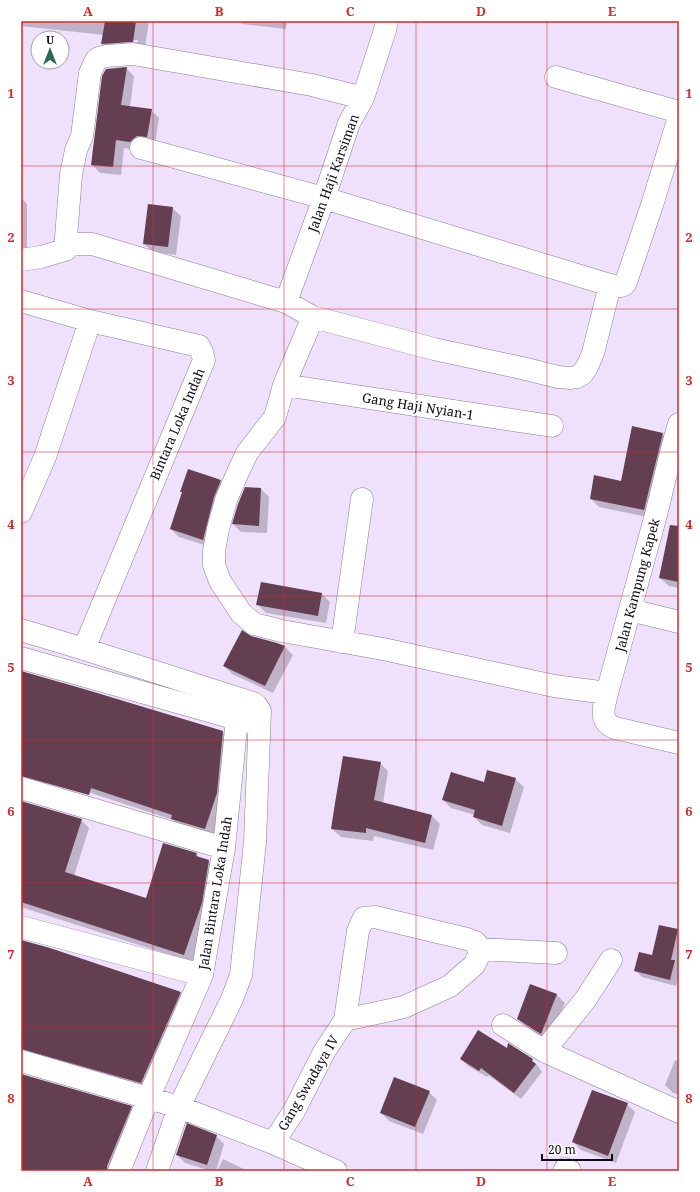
<svg xmlns="http://www.w3.org/2000/svg" width="700" height="1192" font-family="'Noto Serif',serif">
<rect width="100%" height="100%" fill="#efe0fc"/>
<path fill="#0003" fill-rule="evenodd" d="M21 21H149L144 53 114 56 102 44 104 35 21 26ZM138 40V42L115 44V42Z
M239 21H287L286 29 242 24Z
M126 68 134 76 130 107 151 110 159 118 155 144 138 150 124 148 121 175 100 173 92 165Z
M21 198 27 204V250H21Z
M172 208 181 216 176 255 153 252 144 244Z
M633 428 663 434 671 442 652 518 599 507 591 499 622 482Z
M220 481 229 489 211 547 179 537 171 529 183 493 181 491Z
M246 488 261 489 269 497 267 533 241 532 233 524Z
M679 534V588L669 586 660 578Z
M322 594 330 602 326 623 266 613 258 605Z
M251 637 277 644 285 647 293 655 273 693 232 674 224 666Z
M21 672 223 732 231 740 224 805 213 837 180 827 173 820 21 770Z
M380 763 388 771 383 803 432 816 440 824 433 850 374 836 373 841 341 837 332 829Z
M515 779 524 787 510 833 482 825 474 817 475 815 451 808 443 800 484 783Z
M21 802 81 820 89 828 74 876 147 899 196 854 201 859 209 861 217 869 210 911 192 962 21 907Z
M678 930 679 931V959L678 965 679 966V974L676 986 642 977 635 970 653 956Z
M21 941 180 993 188 1001 149 1090 21 1059Z
M531 986 557 995 565 1003 549 1042 527 1027 519 1019Z
M461 1059 532 1060 539 1067V1068L542 1072 521 1099 488 1075 487 1077 468 1066Z
M675 1060 679 1062V1095L673 1093 665 1085Z
M21 1075 131 1107 139 1115 117 1171H21Z
M429 1092 437 1100 423 1134 389 1121 381 1113Z
M627 1104 635 1112 616 1163 581 1150 573 1142Z
M216 1136 224 1144 216 1171H211L185 1163 177 1155Z
M223 1159 248 1171H217Z"/>
<path fill="#633f51" d="M105 21H136L133 42 101 44Z
M127 67 121 105 152 109 147 137 137 136 133 139 130 142 116 140 113 167 91 165 102 76 106 69Z
M148 204 173 207 168 247 143 244Z
M632 426 663 433 644 510 590 499 594 475 621 481Z
M188 469 221 480 214 497 203 540 170 529 182 492H180Z
M245 487 261 488 259 526 232 524 238 504Z
M670 525 679 526V582L659 578Z
M261 582 322 593 318 616 256 605Z
M242 630 251 636 277 643 285 646 265 686 223 666Z
M21 671 84 689 223 731 217 793 205 829 171 819 172 815 91 788 89 795 21 776Z
M343 756 381 762 374 800 432 815 425 843 366 828V833L331 829 335 803Z
M487 770 516 778 502 826 473 817 475 810 442 800 451 772 484 782Z
M21 801 82 819 65 872 146 898 163 843 197 853 196 856 209 860 202 903 184 955 21 902Z
M659 925 678 929 671 960H675L670 980 634 971 639 952 652 955Z
M21 940 50 948 181 992 141 1083 21 1049Z
M530 984 557 994 541 1034 517 1019Z
M478 1030 507 1048 508 1043 533 1059 532 1061 536 1064 514 1093 481 1068 479 1071 460 1059Z
M21 1074 132 1106 107 1166V1171H21Z
M394 1077 430 1091 415 1127 380 1113Z
M592 1090 628 1103 608 1156 572 1142Z
M187 1123 217 1135 207 1165 176 1155Z"/>
<g fill="none" stroke-linecap="round" stroke-linejoin="round">
<defs>
<path id="minor" d="M556 77 679 112
M141 148 324 198 610 285C617 286 623 288 626 282L652 205 679 117
M65 250 71 175 76 150 82 136 90 73 96 60 99 58 106 56 133 54 312 85 363 98
M21 260 41 257 65 250 71 245 80 244H92L286 302 313 317 434 349 522 368 558 377 570 378 577 377 582 374 587 367 593 353 610 285
M21 301 90 321 199 346 202 352 204 360 84 649
M286 302 324 198 349 123 363 98 385 30 387 21
M313 317 284 385 275 417 247 453 238 472 226 500 218 529 214 551V565L220 581 241 613 254 624 282 631 383 649 554 686 607 693
M284 385 552 426
M679 424C669 456 663 489 654 522 638 579 623 636 607 693 604 707 598 721 615 728L679 743
M21 512 45 457 90 321
M630 610 679 622
M21 630 84 649 253 703 256 705 260 711 255 842 241 975 232 999 179 1107 157 1171
M342 642 362 499
M21 658 237 719 251 722
M21 788 224 848
M21 927 202 975
M479 949 556 953
M503 1025 544 1051 679 1112
M544 1051 585 1000 611 960
M21 1061 179 1107 273 1143 294 1111 324 1052 345 1020 358 931 361 924 364 918 375 917 467 939 475 942 478 945 479 955 474 965 450 986 404 1007 345 1020
M273 1143 336 1171
M565 1169 570 1171
M119 1171 148 1099 202 975 224 848 239 699"/>
</defs>
<use href="#minor" stroke="#8c7e97" stroke-width="23"/>
<use href="#minor" stroke="#fff" stroke-width="22"/>
</g>
<path fill="none" stroke="#d62828" stroke-width="1" stroke-opacity="0.55" d="M153 21V1171M284 21V1171M416 21V1171M547 21V1171M21 166H679M21 309H679M21 452H679M21 596H679M21 740H679M21 883H679M21 1026H679"/>
<g text-anchor="middle" dominant-baseline="central" stroke-width="4" stroke-linejoin="round" paint-order="stroke">
<g font-size="13" fill="#0e0912" stroke="#fff">
<text transform="translate(333 173) rotate(-70)">Jalan Haji Karsiman</text>
<text transform="translate(418 406) rotate(9)">Gang Haji Nyian-1</text>
<text transform="translate(177 424) rotate(-67)">Bintara Loka Indah</text>
<text transform="translate(637 585) rotate(-75)">Jalan Kampung Kapek</text>
<text transform="translate(215 893) rotate(-81)">Jalan Bintara Loka Indah</text>
<text transform="translate(308 1083) rotate(-60)">Gang Swadaya IV</text>
</g>
</g>
<rect width="700" height="1192" fill="none" stroke="#ffffff" stroke-width="44"/>
<g transform="translate(50 50)"><circle r="19" fill="#ffffff" stroke="#9f9da0"/>
<path d="M0-3L7 15L0 10L-7 15Z" fill="#2b6955"/>
<text y="-6" font-size="11" font-weight="bold" text-anchor="middle" fill="#0e0912">U</text>
</g>
<path d="M542 1154v6h70v-6" fill="none" stroke="#0e0912" stroke-width="2"/>
<text x="548" y="1154" font-size="12" fill="#0e0912" stroke="#ffffff" stroke-width="3" paint-order="stroke">20 m</text>
<rect x="22" y="22" width="656" height="1148" fill="none" stroke="#d62828" stroke-width="1.5"/>
<g font-size="13" text-anchor="middle" font-weight="bold" fill="#d62828">
<text x="88" y="16">A</text>
<text x="219" y="16">B</text>
<text x="350" y="16">C</text>
<text x="481" y="16">D</text>
<text x="612" y="16">E</text>
<text x="11" y="98">1</text>
<text x="689" y="98">1</text>
<text x="11" y="242">2</text>
<text x="689" y="242">2</text>
<text x="11" y="385">3</text>
<text x="689" y="385">3</text>
<text x="11" y="529">4</text>
<text x="689" y="529">4</text>
<text x="11" y="672">5</text>
<text x="689" y="672">5</text>
<text x="11" y="816">6</text>
<text x="689" y="816">6</text>
<text x="11" y="959">7</text>
<text x="689" y="959">7</text>
<text x="11" y="1103">8</text>
<text x="689" y="1103">8</text>
<text x="88" y="1186">A</text>
<text x="219" y="1186">B</text>
<text x="350" y="1186">C</text>
<text x="481" y="1186">D</text>
<text x="612" y="1186">E</text>
</g>
</svg>
